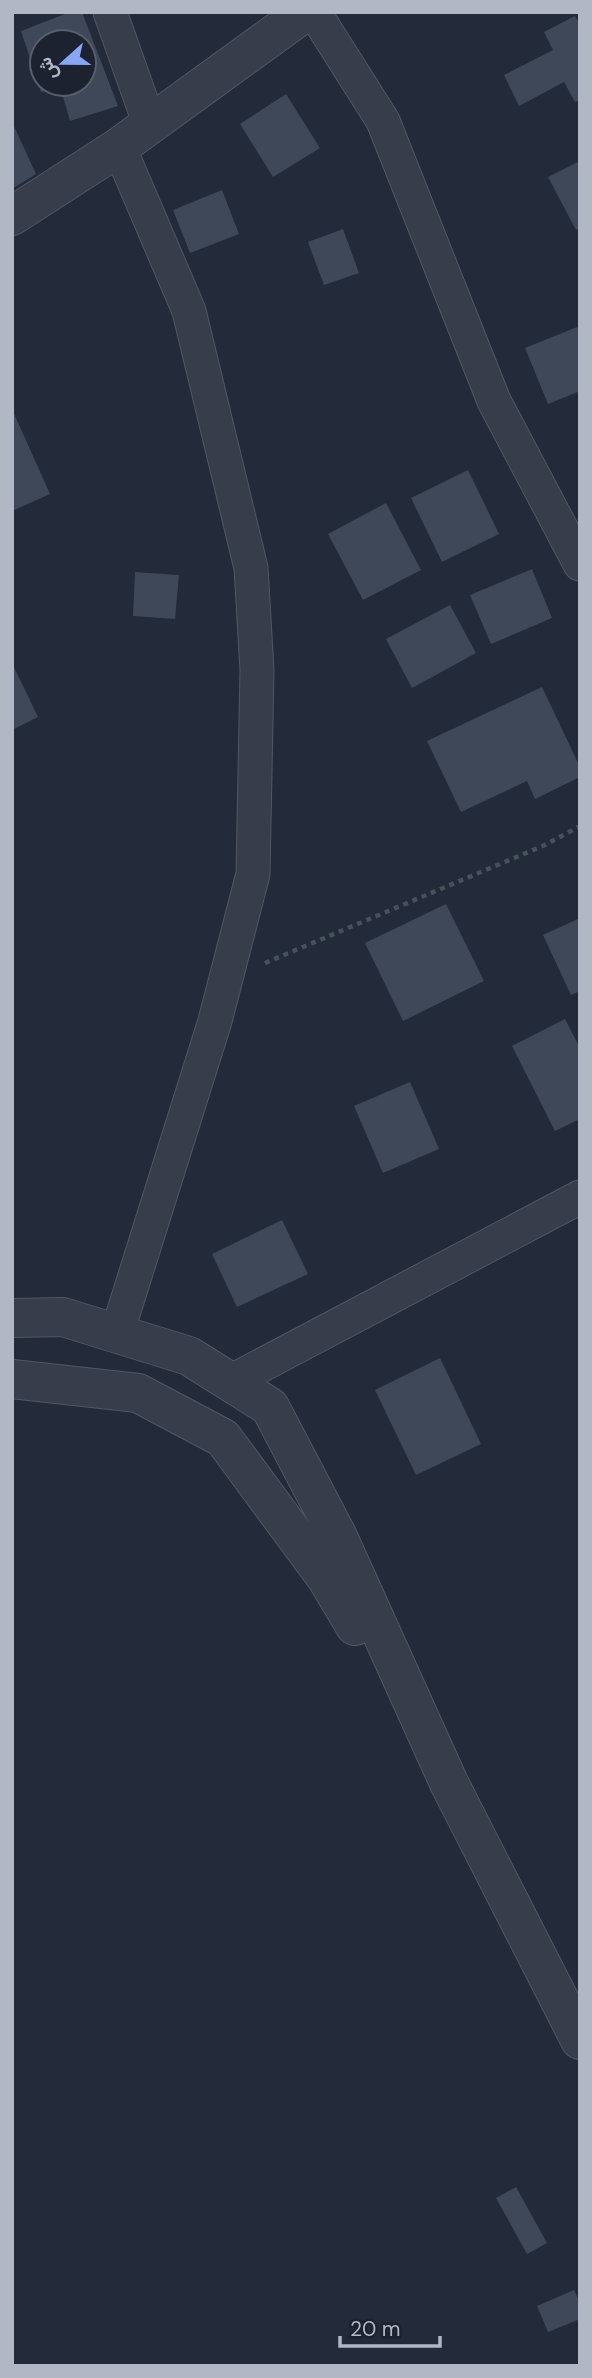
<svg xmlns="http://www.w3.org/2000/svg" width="592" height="2378" font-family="'DM Sans',Vazirmatn,sans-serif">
<rect width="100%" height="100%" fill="#232a3a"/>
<path fill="#3f4859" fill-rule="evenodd" d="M70 12H82L118 106 70 121 60 86 41 92 21 31ZM42 42H84V84H42Z
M575 16 580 25V100L575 102 564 82 519 106 504 75 553 50 544 32Z
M286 94 320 148 273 177 240 124Z
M12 122 36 174 12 189Z
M580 161V228L576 230 548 177Z
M222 190 239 234 190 253 173 210Z
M343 229 359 273 324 285 308 242Z
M577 327 580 333V391L548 404 525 348Z
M12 409 50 494 12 511Z
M468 470 499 534 442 562 411 498Z
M386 503 421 570 363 600 328 534Z
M532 569 552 618 491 644 470 595Z
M135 572 179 575 175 619 133 616Z
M450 605 476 653 412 688 386 639Z
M12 663 38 717 12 730Z
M542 687 580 767V777L535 799 527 781 461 812 427 741Z
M446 904 484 981 403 1021 365 943Z
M580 918V991L571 995 543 935Z
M565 1019 580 1048V1119L555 1131 512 1046Z
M410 1082 439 1149 383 1173 354 1106Z
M282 1220 308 1274 237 1307 212 1254Z
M440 1358 481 1444 416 1475 375 1390Z
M516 2187 547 2243 527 2254 496 2198Z
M574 2290 580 2303V2319L548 2332 537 2306Z"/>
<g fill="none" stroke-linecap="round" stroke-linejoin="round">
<defs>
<path id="minor" d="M110 12 150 125
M314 12 383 121 494 401 580 564
M117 1333 215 1021 253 874 257 670 251 568 189 311 119 147
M230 1382 580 1197"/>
<path id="tertiary" d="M12 216 119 147 305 12
M12 1318 63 1317 189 1356 270 1407 338 1537 449 1783 580 2040
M12 1379 138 1393 223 1438 327 1579 355 1626"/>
</defs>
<use href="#minor" stroke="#525765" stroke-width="35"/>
<use href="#tertiary" stroke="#525765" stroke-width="40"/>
<path stroke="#435358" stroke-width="4.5" stroke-dasharray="5 5" stroke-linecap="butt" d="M265 963 545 845 580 826"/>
<use href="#minor" stroke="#373d4a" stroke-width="33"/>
<use href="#tertiary" stroke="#373d4a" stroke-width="38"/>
</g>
<rect width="592" height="2378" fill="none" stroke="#b2b7c6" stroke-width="28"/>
<g transform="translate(63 63) rotate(249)"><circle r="33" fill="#1c222f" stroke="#585e6b" stroke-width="2"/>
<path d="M0-5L12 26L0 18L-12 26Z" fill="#89a6f4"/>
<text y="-10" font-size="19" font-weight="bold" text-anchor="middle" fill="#b2b7c6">ش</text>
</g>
<path d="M340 2336v10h100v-10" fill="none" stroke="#b2b7c6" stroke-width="3.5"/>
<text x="350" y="2336" font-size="21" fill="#b2b7c6" stroke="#1c222f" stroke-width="5" paint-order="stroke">20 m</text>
</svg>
